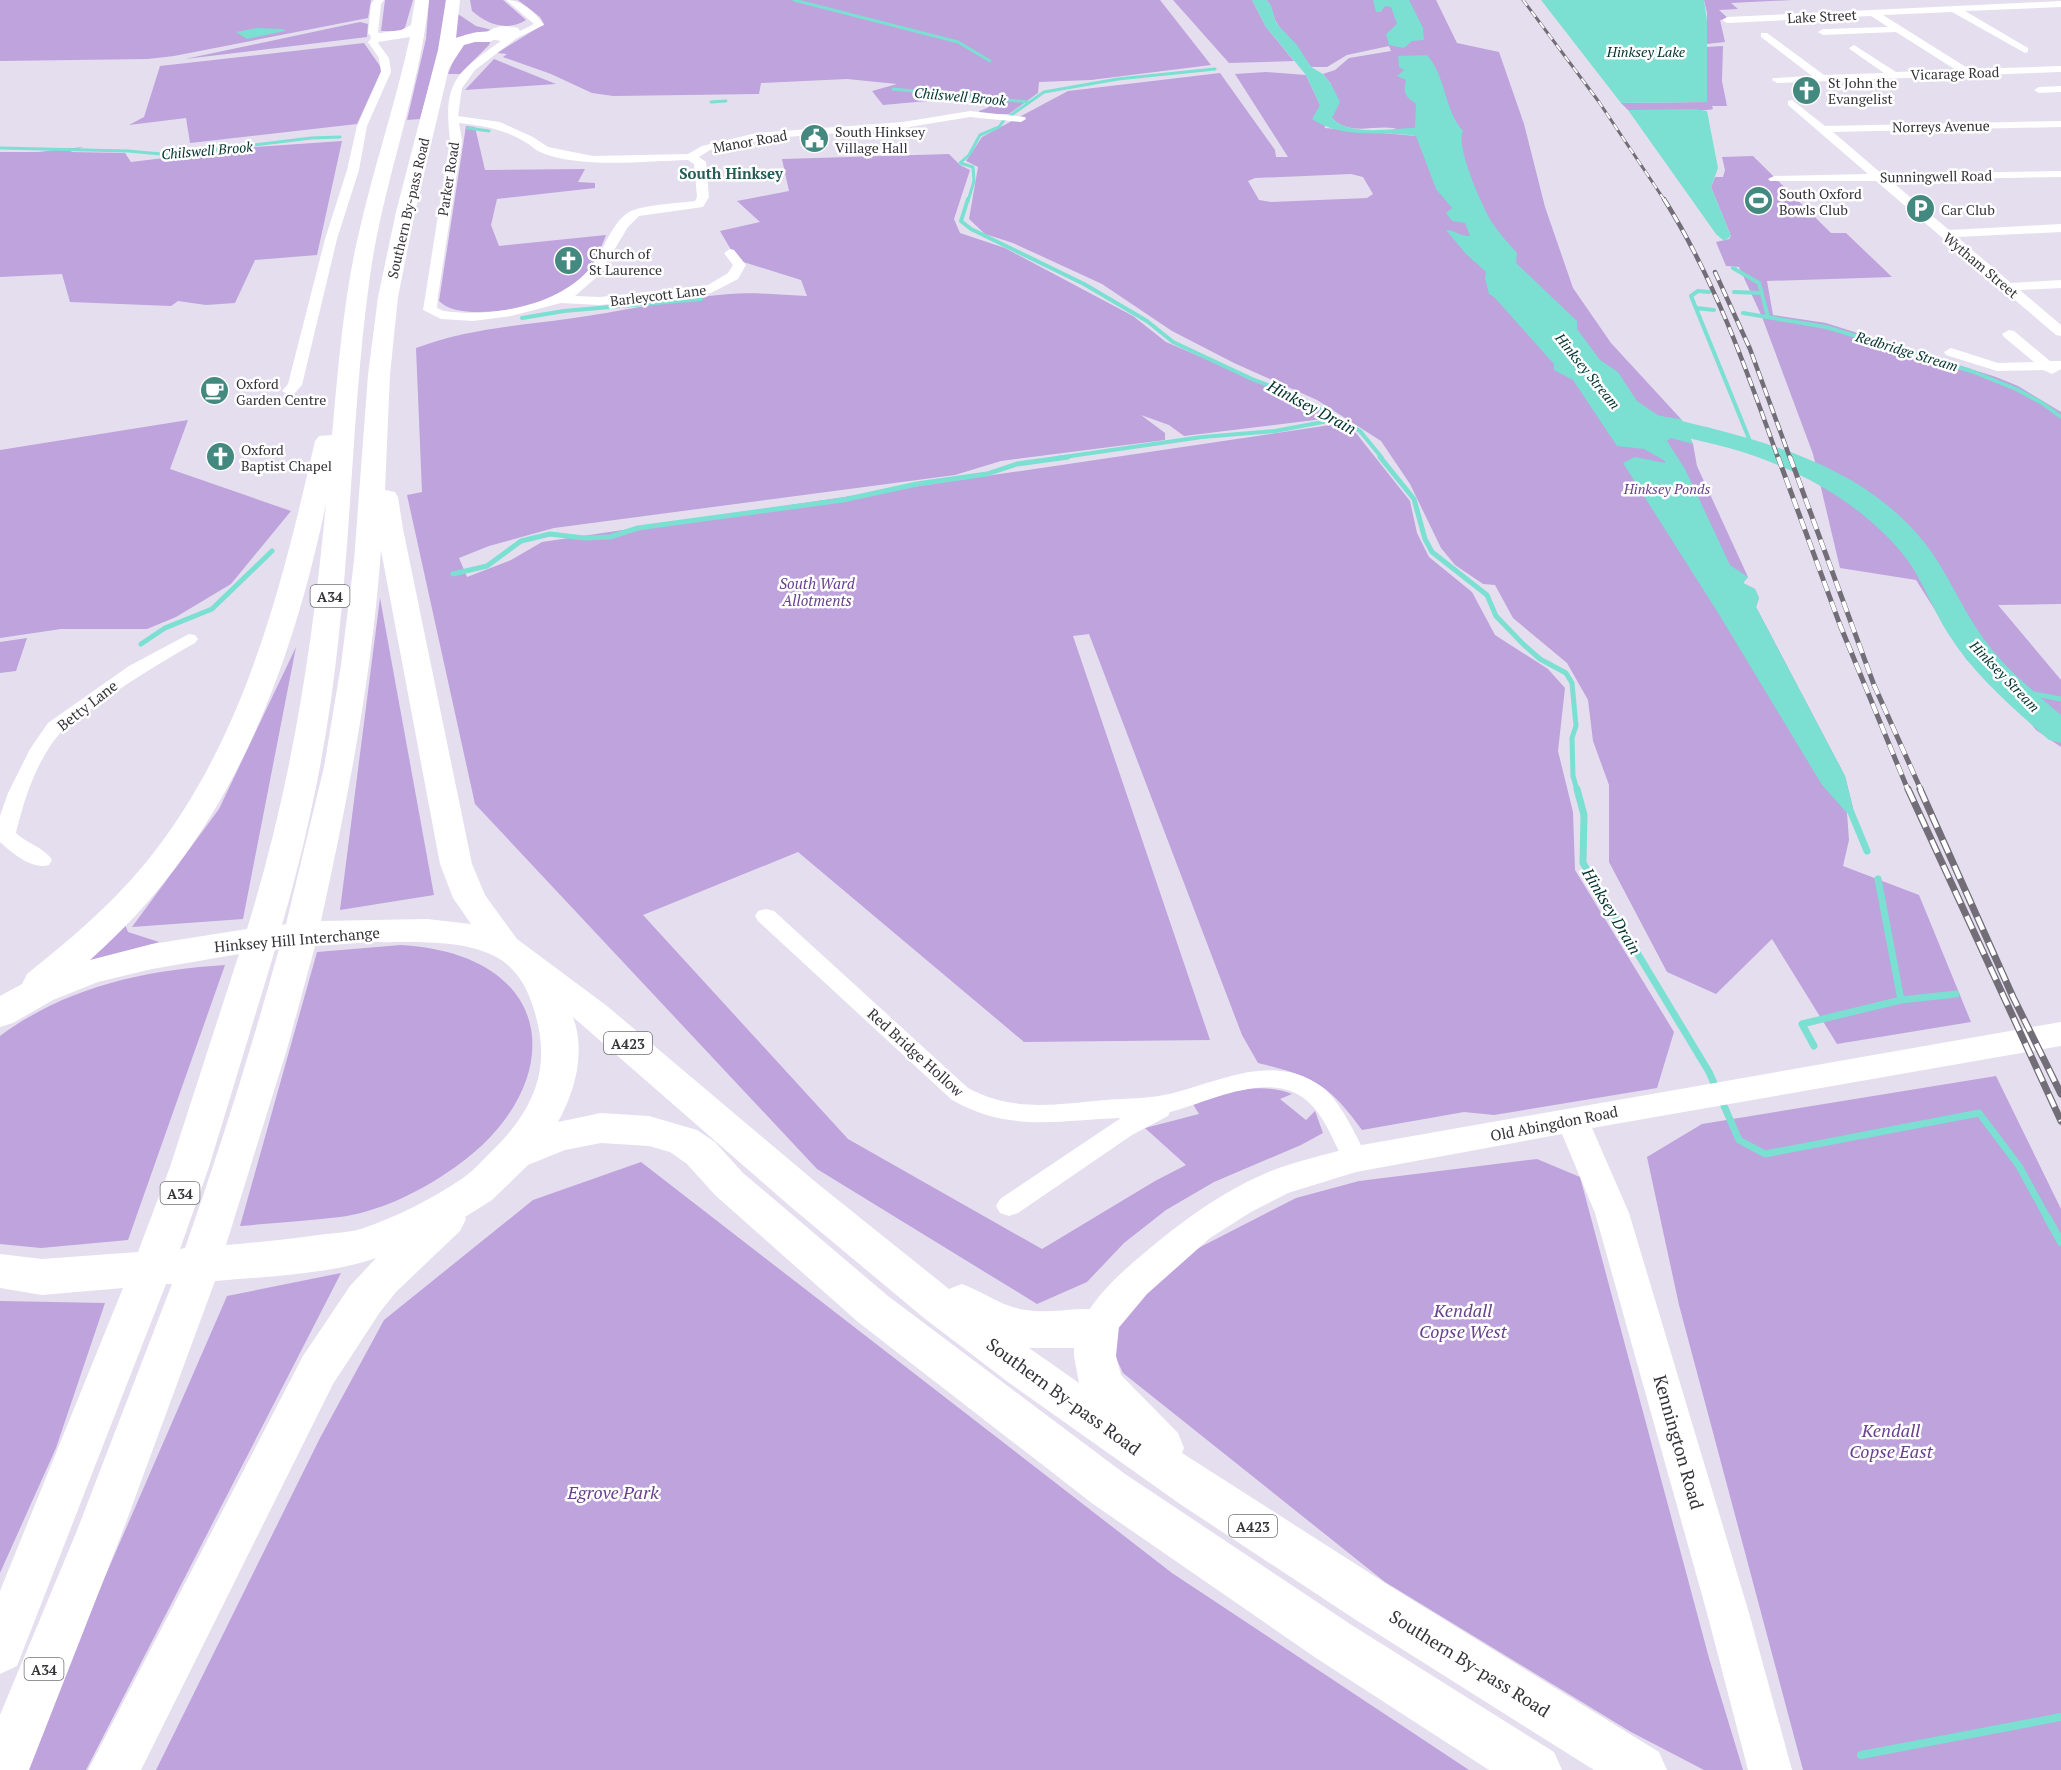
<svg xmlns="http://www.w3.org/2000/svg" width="2061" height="1770" font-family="'PT Serif',serif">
<rect width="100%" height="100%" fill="#e5deef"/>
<path fill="#bea3dd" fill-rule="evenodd" d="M0 0H371L368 18 174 56 148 59 0 61Z
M385 0H413L404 31H381Z
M429 0H446L442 38 420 119 407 120 426 39Z
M470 0H503L526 20C507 32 487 24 472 11Z
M518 0H1160L1211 65 1091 80 1039 82 1038 93 1009 114H981L979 111 987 108 991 104 986 100 972 97 883 105 872 91 897 84 847 79 761 83 759 94 613 96 592 93 551 74 503 57 507 54 497 53 544 24 540 17Z
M1173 0H1252L1266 27 1294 61 1229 63Z
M1266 0H1436L1457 43 1499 52 1524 124 1545 207 1573 288 1611 343 1681 419 1693 444 1697 466 1748 577 1743 583 1755 589 1759 598 1756 607 1845 776 1853 808 1847 813 1849 840 1843 866 1919 895 1971 1022 1837 1044 1772 939 1716 994 1667 972 1609 862V785L1593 741 1588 700 1567 663 1513 618 1495 585 1483 584 1455 565 1441 548 1410 484 1381 441 1317 400 1234 363 1172 331 1102 284 1013 243 985 234 969 219 978 167 966 161 982 137 1068 91 1220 73 1275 150 1276 157H1288L1235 74 1266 72 1306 75 1320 105 1325 128 1416 136C1409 134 1401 130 1393 128 1372 125 1349 136 1332 118L1331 84 1323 74 1335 70 1349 58 1391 51 1389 46 1347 55 1327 67H1311C1301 52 1289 39 1278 25 1272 17 1274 7 1266 0ZM1351 174 1363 177 1373 194 1367 198 1271 202 1259 200 1248 181 1255 178Z
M1704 0H1792L1731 3 1738 9 1719 10 1729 19 1720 20 1725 42 1706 44 1707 13Z
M458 14 476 26 492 30 455 38Z
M360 22 368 24 367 37 185 59Z
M491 41 489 45 460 74H448L461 42Z
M364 43 382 69 357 124 190 143 186 118 129 125 144 117 160 66Z
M1723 46 1722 81 1727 106H1712L1713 109C1705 112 1644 110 1628 110L1621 103 1706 102V47Z
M494 59 556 84 465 90Z
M466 126 475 127 485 170 585 169 578 182 595 183V188L497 199 491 225 499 246 606 235C601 248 596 261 587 272 573 286 551 299 532 305 510 311 456 319 439 301Z
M342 141 317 255 255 260 235 303 206 305 178 301 171 306 70 302 62 274 0 277V152H38L83 147 70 152 125 153 131 162 255 147Z
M949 154 960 165 970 170 954 219 960 233 1005 248 1133 316 1166 342 1297 398 1331 418 1184 436 1169 425 1141 415 1165 433V440L1001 461 955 475 554 528 489 546 459 558 467 577 511 560 542 542 1337 424 1356 433 1410 501 1417 533 1429 557 1472 592 1495 635 1548 669 1565 688 1558 751 1573 812 1575 870 1674 1032 1657 1088 1494 1115 1464 1112 1362 1130C1329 1084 1313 1076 1258 1063L1242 1035 1089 634 1073 636 1210 1040 1024 1042 798 852 643 915 848 1139 1042 1249 1155 1181 1186 1165 1145 1128 1199 1114 1191 1101C1226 1093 1258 1081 1292 1094L1280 1099 1306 1120 1315 1111 1323 1133 1301 1145 1214 1182 1166 1210 1124 1243 1087 1282 1037 1304 817 1169 475 804 407 495 422 492 416 348C466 329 515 326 567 319 621 312 675 298 729 294 755 292 781 295 807 296L801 280 737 260 720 231 760 222 737 201 789 191 782 159Z
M1753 156 1831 233H1846L1892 277 1767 281 1773 315 1826 323 1996 377 2018 386 2061 412V604L1998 605 2061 680V747L2036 730 2024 714 1966 659 1916 580 1840 568 1813 454 1762 317 1739 267 1726 266 1716 242 1729 239 1731 236 1711 187 1715 177H1723L1725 170 1722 157Z
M188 420 170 469 291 511 231 584 176 617 147 629H61L0 638V450Z
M380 598 434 895 340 910Z
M27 638 16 671 0 673V642Z
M296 647 243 919 132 927 219 809Z
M123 920 128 932 159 942 90 964 88 949Z
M401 945C567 955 569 1095 445 1174 415 1194 377 1212 340 1217 307 1221 274 1223 240 1226L317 952Z
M225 965 128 1240 41 1248 0 1244V1036C66 987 145 970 225 965Z
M1996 1076 2061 1209V1770H1803L1679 1305 1647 1157 1702 1124Z
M1537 1159 1580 1177 1709 1658 1743 1770H1704L1631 1732 1385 1582 1123 1373 1114 1354 1116 1329 1127 1310 1181 1257 1296 1198 1359 1181Z
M641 1162 1172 1573 1469 1770H156L320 1438 384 1320 533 1200Z
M341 1273 86 1770H21L227 1296Z
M0 1301 105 1303 56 1448 0 1573Z"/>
<path fill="#7bdfd2" d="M1252 0H1266L1271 5 1276 23 1297 45 1311 67 1323 74 1331 84 1340 102 1332 118C1349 137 1391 128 1415 128L1416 104C1405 96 1403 94 1406 80L1397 76 1404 70 1399 67 1398 56 1427 55C1446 76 1444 110 1463 131 1455 146 1483 209 1493 224 1500 234 1509 244 1517 253L1516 263 1577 321V329L1600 360 1618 372 1637 401 1659 416 1681 419 1693 444 1671 438 1667 441 1685 469 1730 565 1748 577 1743 583 1755 589 1759 598 1756 607 1845 776 1853 808 1847 813 1822 785 1720 616 1623 463 1635 457 1665 463V461L1644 449 1617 446 1573 380 1554 370V364L1494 297 1489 294 1485 278 1486 272 1466 254 1446 230C1455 230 1461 237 1470 236L1465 223 1452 221 1446 213 1452 208 1436 189 1416 136C1382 130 1342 140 1312 119L1320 105 1306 75 1266 27Z
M1373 0H1409L1423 28 1424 40 1412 41 1404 48 1389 45 1386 34 1397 24 1391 7 1385 6 1381 12H1376Z
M1541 0H1704L1707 21V102L1621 103Z
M258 28 283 29 285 31 247 39 236 32Z
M1695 109 1707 111 1718 168 1711 187 1731 236 1724 241 1716 234 1628 110Z"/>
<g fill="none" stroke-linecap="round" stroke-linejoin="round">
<path stroke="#7bdfd2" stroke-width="3" d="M794 0 958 42 990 61
M893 89 1028 102
M711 102 726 101
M468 128 489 131
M1 148 128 151 172 155 311 138 340 137
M968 201 974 181 973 167 960 163 969 155 980 135 999 127 1004 120 1044 92 1118 79 1215 69"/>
<path stroke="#7bdfd2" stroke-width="4" d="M968 199 961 221 971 229 1084 284 1147 321 1173 342 1252 379 1296 396 1360 431 1382 458
M1733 268 1759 283 1768 317
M1709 292 1698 291 1691 296 1752 446
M1734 292 1762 293
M1696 308 1714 310
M1743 313 1826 327 1971 371 2016 389 2042 403 2061 417
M522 318 564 311 701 299
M1057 458 1202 437 1275 431 1339 419"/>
<path stroke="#7bdfd2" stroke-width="5" d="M1380 457 1414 499 1425 539 1432 552 1487 595 1496 616 1524 645 1540 659 1566 673 1572 683 1576 726 1572 738 1573 776 1577 790
M453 574 487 566 521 541 550 534 584 538 610 537 638 528 843 500 917 484 987 474 1017 464 1068 457
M141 644 165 628 212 609 272 551
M2014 690 2061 699"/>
<path stroke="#7bdfd2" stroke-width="7" d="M1577 789 1584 815 1583 863 1709 1072 1717 1090
M1850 810 1867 851
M1901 1000 1956 994
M1814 1046 1802 1024 1901 1000 1878 879
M1721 1099 1739 1140 1765 1154 1979 1113 2019 1166 2048 1219"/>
<path stroke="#7bdfd2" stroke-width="8" d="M2047 1217 2061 1242
M1861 1755 2061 1717"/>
<path fill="#7bdfd2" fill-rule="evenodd" d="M1637 410C1739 436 1853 454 1924 542 1947 571 1960 605 1981 635 2002 666 2033 691 2061 715V743L2049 740C2013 708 1975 676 1949 635 1932 609 1922 577 1902 553 1859 501 1793 466 1729 448 1696 439 1661 433 1628 424L1624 418 1628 412Z"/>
<path fill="#fff" fill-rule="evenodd" d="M374 0H384L381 4 378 32 383 37 378 43 389 58 391 72 367 126 359 170 337 239 302 385 294 394 289 395 282 391 288 384 325 239 347 170 357 126 381 72 379 58 368 42 372 37 368 33 371 4Z
M506 0C522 0 535 12 544 25L517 38 475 70 462 88 458 116 500 122 533 137 548 147 593 156 688 154 702 146 756 133 903 122 970 111 1025 117 1026 119 1021 122 970 117 903 128 787 137 730 145 710 150 699 157 706 162 709 197 703 207 639 216 628 227 599 275 575 296 600 297 708 285 728 273 733 265 724 253 730 249 734 250 746 265 738 279 711 293 600 305 561 303 511 316 473 321 441 319 423 310 450 140C443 83 455 73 501 41L485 38 483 36C492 25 506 25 518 28L520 31 534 24ZM459 123C483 126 504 129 525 142 531 145 535 150 540 152 578 169 647 161 688 160L694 164 697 197 695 201C679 203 644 205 631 211 613 220 605 247 594 263 566 305 492 318 444 311L437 308 438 296 462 140Z
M2061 1V7L1965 11 2028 48V52L2025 53 1952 12 1883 15 1969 69 2061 66V72L1777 83 1772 80 1773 78 1812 76 1761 37V33H1767L1824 75 1884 73 1851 50 1849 48 1854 45 1896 72 1956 70 1896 32 1823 35 1818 32 1823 29 1888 27 1871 16 1727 23 1722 20 1727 17Z
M2061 86V92L2039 93 2034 90 2039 87Z
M1792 100 1825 126 2061 121V127L1833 132 1882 174 2061 171V177L1890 180 1949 230 2061 224V232L1957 237 2011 283 2061 280V288L2020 290 2061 325V336L2056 335 1876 181H1770L1768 179 1774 176 1868 174 1788 105V101Z
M2009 330 2014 331 2050 361H2061V369L2052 374 2043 370 1997 371 1946 355 1944 352 1951 348 1998 363 2034 362 2004 337 2002 334Z
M189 634 195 635 198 639 195 643C159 663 124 685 90 710 80 717 69 723 61 732 37 759 24 799 16 833 26 843 45 848 52 860L49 865C32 870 12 853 0 842V816L8 793 30 749 48 723 129 666Z
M766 909 774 911 968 1088C1014 1113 1057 1104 1106 1100 1127 1098 1149 1099 1169 1094 1219 1082 1274 1051 1322 1087 1341 1101 1357 1138 1368 1159L1365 1166 1356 1169 1347 1166C1336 1148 1329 1126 1315 1109 1279 1064 1213 1101 1170 1112L1168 1116 1132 1135 1018 1213 1009 1216 1000 1213 996 1206 1000 1199 1121 1118C1059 1120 1010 1133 952 1100L758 921 755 916 758 911Z"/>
<path fill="#fff" fill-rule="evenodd" d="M2061 1022V1046L1592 1128 1629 1213 1749 1613 1792 1770H1748L1707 1613 1595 1213 1562 1134 1356 1172 1288 1193 1251 1212 1210 1238 1147 1294 1111 1337 1098 1342 1085 1337 1080 1326C1093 1298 1119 1274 1143 1254 1181 1222 1218 1194 1264 1174 1293 1161 1326 1155 1356 1146Z"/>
<path fill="#fff" fill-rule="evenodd" d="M415 0H429C419 93 383 183 370 276 353 398 352 521 338 643 328 739 309 832 282 925L286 924 324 767 341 665 354 561 368 375 378 297 396 212 438 50 446 0H460L456 38C469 34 487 27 498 37L490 42H475L464 45 449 68 415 212 398 297 390 375 385 490 395 492 398 497 403 529 472 864 485 895 517 939 607 1006 818 1184 949 1289 962 1284C984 1292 1002 1307 1026 1310 1055 1315 1086 1303 1113 1313L1119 1326 1116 1356 1121 1375 1178 1433 1184 1448 1182 1453 1390 1586 1659 1752 1667 1770H1594L1356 1620 1180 1504 1008 1382 924 1318 791 1207 573 1017C586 1052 575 1091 558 1122L601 1113 649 1116 697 1130 715 1142 743 1173 888 1296 1125 1474 1350 1624 1554 1752 1562 1770H1489L1316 1658 1093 1504 858 1322 715 1195 687 1164 670 1152 649 1146 601 1143 565 1150 528 1165 492 1200 465 1217 466 1219 460 1231 396 1292 380 1312 333 1384 141 1770H88L303 1356 350 1286 376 1258C331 1274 264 1277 215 1281L122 1533 29 1770H0V1715L76 1533 172 1284H166L17 1666 0 1674V1591L123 1288 42 1295 0 1288V1254L42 1259 138 1252 170 1167 239 954 152 969 98 982 53 1000 13 1023 0 1027V996L22 984 27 974C68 941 109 907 143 866 243 745 281 590 315 441L319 436 332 435C338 370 343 304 357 241 372 172 395 106 410 37L378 42 370 37 373 34 401 30 411 25ZM326 504C312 651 291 787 247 929L152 944 90 960C227 839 289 679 326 504ZM381 550 440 864 453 898 471 924 427 919 321 921C348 798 372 676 381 550ZM373 942C412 943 462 938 498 958 515 968 526 985 532 1004 554 1066 535 1110 489 1154 481 1162 472 1172 463 1178 432 1199 396 1217 361 1229 350 1232 337 1233 326 1234 292 1239 260 1242 226 1245L287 1049 315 946ZM279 949C251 1050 220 1149 185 1248L180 1249 209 1167 275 950ZM1029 1348H1074V1356L1079 1383Z"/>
<defs>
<path id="rail-far3" d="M1523 0 1599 102 1665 201"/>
<path id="rail-far2" d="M1664 199C1715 280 1746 368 1778 458
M1715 272 1750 349 1790 458"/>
<path id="rail-far1" d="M1778 457 1840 625 1908 790
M1790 457 1874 685 1921 790"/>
<path id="rail" d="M1908 789 2061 1121
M1920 789 2013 997 2061 1094"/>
</defs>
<use href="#rail-far3" stroke="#726e78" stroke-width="3"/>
<use href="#rail-far2" stroke="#726e78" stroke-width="4.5"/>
<use href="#rail-far1" stroke="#726e78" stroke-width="5"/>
<use href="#rail" stroke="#726e78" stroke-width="7"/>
<use href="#rail-far3" stroke="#fff" stroke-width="2" stroke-dasharray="7" stroke-linecap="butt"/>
<use href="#rail-far2" stroke="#fff" stroke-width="3" stroke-dasharray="9" stroke-linecap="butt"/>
<use href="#rail-far1" stroke="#fff" stroke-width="4" stroke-dasharray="11" stroke-linecap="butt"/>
<use href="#rail" stroke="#fff" stroke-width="4.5" stroke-dasharray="14" stroke-linecap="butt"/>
</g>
<defs>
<symbol id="church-disc" viewBox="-11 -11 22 22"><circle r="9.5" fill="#438980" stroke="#fff"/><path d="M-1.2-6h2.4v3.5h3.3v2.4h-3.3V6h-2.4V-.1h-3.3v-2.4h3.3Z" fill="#fff"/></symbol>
<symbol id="civic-disc" viewBox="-11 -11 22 22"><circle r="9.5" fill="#438980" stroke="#fff"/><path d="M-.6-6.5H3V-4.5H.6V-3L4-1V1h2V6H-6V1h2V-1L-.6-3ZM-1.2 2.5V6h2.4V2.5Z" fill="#fff"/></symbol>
<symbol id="stadium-disc" viewBox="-11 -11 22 22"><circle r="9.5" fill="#438980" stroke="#fff"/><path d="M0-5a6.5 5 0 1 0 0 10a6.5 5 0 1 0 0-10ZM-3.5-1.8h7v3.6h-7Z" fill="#fff"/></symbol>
<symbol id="parking-disc" viewBox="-11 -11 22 22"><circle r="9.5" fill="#438980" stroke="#fff"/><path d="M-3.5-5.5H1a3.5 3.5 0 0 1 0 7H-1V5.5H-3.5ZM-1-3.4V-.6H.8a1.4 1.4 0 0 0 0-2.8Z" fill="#fff"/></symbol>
<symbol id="cafe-disc" viewBox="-11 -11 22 22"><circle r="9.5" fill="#438980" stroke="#fff"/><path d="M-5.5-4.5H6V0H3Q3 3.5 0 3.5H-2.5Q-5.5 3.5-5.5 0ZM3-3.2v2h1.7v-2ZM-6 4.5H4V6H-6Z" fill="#fff"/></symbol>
</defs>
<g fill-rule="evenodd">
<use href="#church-disc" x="1790" y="74" width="33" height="33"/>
<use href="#civic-disc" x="798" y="122" width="33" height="33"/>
<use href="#stadium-disc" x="1742" y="184" width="33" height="33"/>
<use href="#parking-disc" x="1904" y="192" width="33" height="33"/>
<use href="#church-disc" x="552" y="244" width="33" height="33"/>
<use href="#cafe-disc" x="198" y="374" width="33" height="33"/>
<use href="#church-disc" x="204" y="440" width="33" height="33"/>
</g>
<g text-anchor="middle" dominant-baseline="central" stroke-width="5" stroke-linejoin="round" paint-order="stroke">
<g font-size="14" fill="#363339" stroke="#fff">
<text transform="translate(1822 16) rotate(-3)">Lake Street</text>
<text transform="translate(1955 73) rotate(-2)">Vicarage Road</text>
<text transform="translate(1941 126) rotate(-1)">Norreys Avenue</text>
<text transform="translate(750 141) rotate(-10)">Manor Road</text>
<text transform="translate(1936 176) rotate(-1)">Sunningwell Road</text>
<text transform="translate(448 179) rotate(-81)">Parker Road</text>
<text transform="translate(408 208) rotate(-77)">Southern By-pass Road</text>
<text transform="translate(1981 265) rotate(40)">Wytham Street</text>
<text transform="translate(658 295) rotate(-7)">Barleycott Lane</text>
</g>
<g font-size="14" font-style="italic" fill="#00322d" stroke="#fff">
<text x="1646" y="51">Hinksey Lake</text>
<text transform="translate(960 96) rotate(5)">Chilswell Brook</text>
<text transform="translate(207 150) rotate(-5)">Chilswell Brook</text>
<text transform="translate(1907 351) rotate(17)">Redbridge Stream</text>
<text transform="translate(1588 371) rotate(51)">Hinksey Stream</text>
<text transform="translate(2005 676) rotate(46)">Hinksey Stream</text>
</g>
<g font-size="14" fill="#363339" stroke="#fff" text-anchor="start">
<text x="1828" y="82">St John the<tspan x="1828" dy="16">Evangelist</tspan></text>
<text x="835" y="131">South Hinksey<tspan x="835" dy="16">Village Hall</tspan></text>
<text x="1779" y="193">South Oxford<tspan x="1779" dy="16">Bowls Club</tspan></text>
<text x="1941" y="209">Car Club</text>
<text x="589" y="253">Church of<tspan x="589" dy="16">St Laurence</tspan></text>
<text x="236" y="383">Oxford<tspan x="236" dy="16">Garden Centre</tspan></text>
<text x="241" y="449">Oxford<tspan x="241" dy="16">Baptist Chapel</tspan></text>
</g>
<g font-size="14" font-style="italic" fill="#69418e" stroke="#fff">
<text x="1667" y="488">Hinksey Ponds</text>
</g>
<g fill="#fff" stroke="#727074" stroke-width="1.5">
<rect x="310.5" y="585" width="39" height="22" rx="4.5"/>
<rect x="604" y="1032" width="48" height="22" rx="4.5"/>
<rect x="160.5" y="1182" width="39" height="22" rx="4.5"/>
<rect x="1229" y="1515" width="48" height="22" rx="4.5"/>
<rect x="24.5" y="1658" width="39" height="22" rx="4.5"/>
</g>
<g font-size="14" font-weight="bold" fill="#363339">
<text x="330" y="596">A34</text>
<text x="628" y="1043">A423</text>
<text x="180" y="1193">A34</text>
<text x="1253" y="1526">A423</text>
<text x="44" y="1669">A34</text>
</g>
<g font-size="15" font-weight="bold" fill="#255d56" stroke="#fff">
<text x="731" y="173">South Hinksey</text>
</g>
<g font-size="15" font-style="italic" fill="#69418e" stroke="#fff">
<text x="817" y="583">South Ward<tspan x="817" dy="17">Allotments</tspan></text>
</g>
<g font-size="15" fill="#363339" stroke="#fff">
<text transform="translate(87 705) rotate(-38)">Betty Lane</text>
<text transform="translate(297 939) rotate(-5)">Hinksey Hill Interchange</text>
<text transform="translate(916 1052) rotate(42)">Red Bridge Hollow</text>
<text transform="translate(1554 1123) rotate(-11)">Old Abingdon Road</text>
</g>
<g font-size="16" font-style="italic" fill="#00322d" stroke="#fff">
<text transform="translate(1312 407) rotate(28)">Hinksey Drain</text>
<text transform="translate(1612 911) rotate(59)">Hinksey Drain</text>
</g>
<g font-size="18" font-style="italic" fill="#69418e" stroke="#fff">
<text x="1463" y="1310">Kendall<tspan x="1463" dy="21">Copse West</tspan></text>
<text x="1891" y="1430">Kendall<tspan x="1891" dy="21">Copse East</tspan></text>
<text x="613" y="1492">Egrove Park</text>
</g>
<g font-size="18" fill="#363339" stroke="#fff">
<text transform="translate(1064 1396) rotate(36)">Southern By-pass Road</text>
<text transform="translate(1679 1442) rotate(74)">Kennington Road</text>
<text transform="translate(1470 1663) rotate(32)">Southern By-pass Road</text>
</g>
</g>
</svg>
